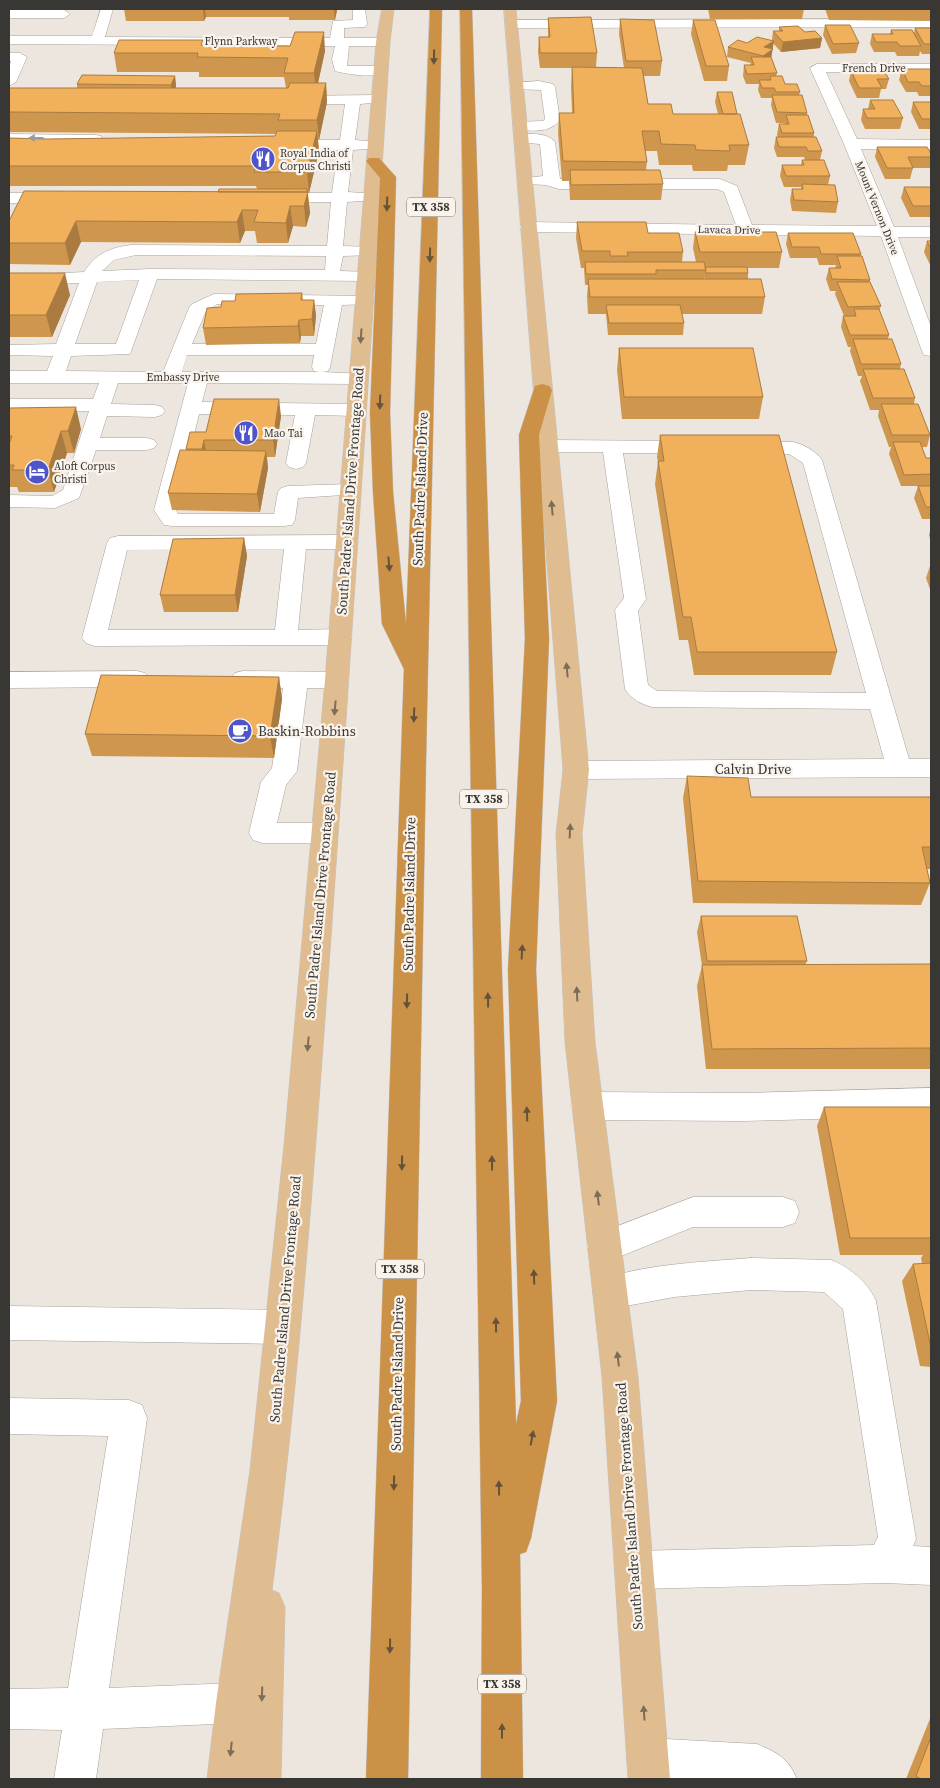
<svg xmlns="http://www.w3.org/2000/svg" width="940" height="1788" font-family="'Source Serif 4',serif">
<rect width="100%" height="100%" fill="#ece6df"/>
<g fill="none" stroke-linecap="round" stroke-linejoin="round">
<defs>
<path id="minor" d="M101 9H113L105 37 330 38 333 21 353 20V9H365L367 24 365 27 344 28V38H383L390 42 383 46H349L347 66H381L388 70C379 80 347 74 335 71L332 59 335 46 9 44V36H92Z
M9 10H64L70 14 64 18H9Z
M931 19V27L511 28 504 24 511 20Z
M9 53H20L27 57 16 82 9 86V67L11 61H9Z
M817 64H931V72H826L857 139 931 140V149H861L894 227H931V237H898L931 327V356L924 355 922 351 881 236 528 232 522 230 520 227 522 224 528 222 736 225 724 192 717 189H559L546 185 527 184 525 181 527 178 543 176 540 144 516 142 514 139 516 136C527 133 547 132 555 142L560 179H720L737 186 752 225 877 226 844 144 810 68Z
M539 81 553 84 555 87 560 120C551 133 529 132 515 128L513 125 515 122 543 121 545 119 541 90 511 89 509 86 511 83Z
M379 95 384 96 386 99 384 102 360 104 355 140 380 142 383 145 380 148 353 150 348 192 377 194 379 197 377 200 347 202 343 246 373 247 375 251 373 255 343 256 340 271 371 272 374 276 371 280 365 281 157 279 130 354 71 356 66 371 163 372 189 308 192 304 214 294 369 296 372 300 369 304 342 305 330 367 328 371 323 372 365 374 367 378 365 382 358 384 207 383 202 402 356 404 363 406 366 410 363 414 356 416 315 415 306 463 303 467 296 469 289 467 286 463 295 415 199 414 176 510 178 514H274L278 492 281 488 288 486 351 484 358 486 361 490 358 494 298 498 295 520 292 525 284 526H172L164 525 154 510 188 383H118L111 404 155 405 162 407 165 411 162 415 155 417 107 416 100 438H147L154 440 157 444 154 448 147 450H96L79 498 55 508 9 507V495L52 496 63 490 89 411H9V399H93L99 383H9V371H47L53 356 9 355V345L56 344 79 283 9 286V276L84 272C96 253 110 248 131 245L327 246 331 202 270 203 264 201 262 198 264 195 270 193H332L338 150H282L277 148 274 145 277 142 282 140H340L345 104H290L285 103 283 100 285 97 290 96ZM136 255 326 256 325 270 150 269 102 271 114 260ZM139 280 116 344H75L97 282ZM217 304 324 305 316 344H192L206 311ZM187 355H314L312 367 314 371 319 372H182Z
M9 134 96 135 101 136 103 139 101 142 96 143 9 142Z
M9 193H57L63 195 65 198 63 201 57 203H9Z
M547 440 695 441 702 443 705 447 702 451 695 453H623L646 599 638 611 648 685 657 691 866 693 803 463 789 454H746L739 452 736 448 739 444 746 442H793C803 444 816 451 822 460L909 759H931V777L576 779 567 776 563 770 567 764 576 761 884 759 870 709 652 707C641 704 631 699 625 689L615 610 624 598 603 452H547L540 450 537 446 540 442Z
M347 535 355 537 358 542 355 547 347 549H306L298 630 340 629 348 632 352 637 348 642 340 645 94 646 86 643 82 638 107 543 110 538 118 536ZM284 549 275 630H108L127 550Z
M137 671 145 673 149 679 145 685 137 687 9 688V672Z
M243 671 337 672 345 674 349 680 345 686 337 688H307L297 771 286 785 277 823H325L334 826 338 833 334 840 325 843H262L253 840 249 833 261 782 272 768 283 688 243 687 235 685 231 679 235 673Z
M931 1088V1116L743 1121 587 1120 576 1116 571 1106 576 1096 587 1092 743 1093Z
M693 1197H783L795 1201 799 1212 795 1223 783 1227H693L604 1263 592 1258 587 1247 592 1236Z
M751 1258 831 1260C850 1267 868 1283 876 1301L916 1539 913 1546 931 1547V1585L885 1583 634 1589 620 1584 615 1570 620 1556 634 1551 874 1545 878 1537 843 1309 824 1292 751 1290 674 1297 610 1309 598 1305 593 1293 598 1281C642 1264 703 1262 751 1258Z
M9 1306 282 1310 294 1315 299 1327 294 1339 282 1344 9 1340Z
M9 1398 129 1400 142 1405 147 1418 109 1688 236 1683 250 1689 256 1703 250 1717 236 1723 103 1729 96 1779H54L62 1730 9 1729V1689L68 1688 108 1436 9 1434Z
M648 1738 757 1744C778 1753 788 1758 797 1779H646L633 1774 627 1759 633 1744Z"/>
<path id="major" d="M382 9H394L390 42C371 341 352 639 331 937 315 1155 300 1374 272 1590L279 1593 285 1607 281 1779H207L216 1703 250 1470 284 1145 325 680 376 42Z
M504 9H516L589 770 582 834 595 1042 638 1377 670 1779H628L602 1377 565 1042 556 834 563 770Z"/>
<path id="highway" d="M430 9H442L426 760 408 1779H366L404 669 382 624 373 492 370 413 380 178 366 161 369 158H379L396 177 390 413 393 492 406 624Z
M460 9H472L516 1424 521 1401 508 970 525 639 519 435 535 386 542 384 549 386 552 390 539 435 549 639 536 970 557 1401 531 1538 526 1552 520 1554 523 1779H481L482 1589Z"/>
</defs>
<use href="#minor" stroke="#a7a19a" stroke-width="1"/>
<use href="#major" stroke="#c4c3c2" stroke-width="1"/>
<use href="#highway" stroke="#c4c3c2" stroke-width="1"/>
<use href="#minor" fill="#fff" fill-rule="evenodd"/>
<use href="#major" fill="#e0bd91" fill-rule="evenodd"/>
<use href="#highway" fill="#cb9147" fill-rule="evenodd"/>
</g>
<path fill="#cf974e" d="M124 9H347L346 10H337L335 20H289V17H206L204 21H126Z
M708 9H804L802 19H710Z
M825 9H931V21L829 20Z
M548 18 597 53 596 67 624 68 619 34 620 19 662 61 660 76H644L648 104 673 114H718L715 102 717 92 737 114 749 145 745 165H728L727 171H693L692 165H659L657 151H645L647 162 646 170 663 184 661 200H570L569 181H562L558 133 559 113H572L571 86 572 68H540L538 52 539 37H548Z
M693 20 729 66 727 81H704L691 34Z
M825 25 859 43 856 53 832 54 823 35Z
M779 27 805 32 822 38 820 48 781 52 773 43 771 58 777 73 776 76 785 84 800 92 799 95 807 113V115L814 133V137L822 151 820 160 830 176 828 185 838 202 836 213 792 211 790 200 792 189H801V187H784L780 176 782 165H801L802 160H805L804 157H777L774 148 776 137H778L777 135 779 124H785V123H776L771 105 772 98H761L758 90 759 84H746L743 76 744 65H750L751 63 727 57 728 47 747 43 772 40 773 31H779Z
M915 28H931V54H922L920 51 919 56H897L895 52H874L870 44 872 34H890L891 30 914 33Z
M204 45 325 51 318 83H326L327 102 319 140H318L319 151 309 193H308L310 213 306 227 293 226 288 243H257L255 231H245L240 243 81 242 70 265 9 264V221L218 192 257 189 256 186H9V138L47 139 275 136 276 134 9 132V88H77V84L175 76 176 86V88H286L284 77H199V72H117L114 53Z
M902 69H931V96H919L917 92H906L899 80Z
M851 71 889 79 886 89H881L879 98H857L849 81Z
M870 100 903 118 900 129H865L861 120 863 109H868Z
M913 102H931V129H919L911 112Z
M877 147 931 154V164L930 168H913L910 179H885L875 157Z
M904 187H931V217H910L901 198Z
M577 222 648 233 683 252 682 262H696L693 248 695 232 782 252 779 268H747L748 273V279H705V277L704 279 765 297 762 314H682L684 323 683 335H608L606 314H588L587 296 588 285H585L584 268H581L576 238Z
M788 233 861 254V256L870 280V282L881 306 879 311 889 335 888 339 901 364 900 369 915 398 914 404 930 435 927 447H922L926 458H931V519H922L914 498 918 486H901L889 454 891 447H889L878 416 879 410H870L860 381 862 376H858L850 351 851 347H848L841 327 843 316H844L835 294 836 291H830L826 279 829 268H835L836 265H819L817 258H790L786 244Z
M927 241H931V267L924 252Z
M9 273 70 295 52 337H9Z
M302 293 303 300H314L316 316 314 336H301L300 343 206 345 203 328 221 307 235 301Z
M619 348 763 397 759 419H622L617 370Z
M9 408 81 429 74 453H67L54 492H19L17 487H9Z
M281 416 275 457H267L268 468 260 512 172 510 168 493 186 450V449L206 432Z
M660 435 837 652 831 675H694L688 640H679L655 484 658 461 657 457Z
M931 527V543L929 535Z
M244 538 247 556 238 612H164L160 595Z
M930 566H931V592L926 578Z
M279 677 282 699 274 758 92 756 85 734Z
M687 776 751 797H931V869H927L930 883 921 905 693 903 683 798Z
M701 916 807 961 805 965 931 964V1069H706L697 986 702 966 697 932Z
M824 1107H931V1367L920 1366 902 1281 913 1264H922L921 1258 923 1255H840L817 1126Z
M931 1716V1779H906Z"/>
<path fill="#a97b40" d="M203 9H205L206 17 204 21Z
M334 9H337V10L335 20Z
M324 32 325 51 316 92 314 73Z
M822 38 820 48 781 52 783 42Z
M774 41 771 59 761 66 764 47Z
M175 76 176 86 173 95 171 85Z
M326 83 327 102 319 140 317 120Z
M317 131 319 151 309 193 307 172Z
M307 189 310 213 306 227 304 206Z
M290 206 293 226 288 243 286 223Z
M242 210 245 231 240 243 237 222Z
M76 221 81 242 70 265 65 243Z
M65 273 70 295 52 337 46 315Z
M314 300 316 316 314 336 312 319Z
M299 320 301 336 300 343 298 326Z
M279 399 281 416 275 457 273 440Z
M76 407 81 429 74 453 68 431Z
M61 431 67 453 54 492 48 470Z
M204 440 207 457 206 466 202 449Z
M266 451 268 468 260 512 257 494Z
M244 538 247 556 238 612 235 595Z
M279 677 282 699 274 758 270 736Z"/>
<path fill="#f1b05b" stroke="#a97b40" d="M591 17 597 53H540L539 37H550L548 18Z
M620 19 654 20 662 61H626Z
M693 20H715L729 66H706Z
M825 25H850L859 43 833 44Z
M798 26 805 32 815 31 822 38 783 42 773 31H783L779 27Z
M915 28H931V44H924Z
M891 30H912L921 46H900L897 42H876L872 34H893Z
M295 32H324L314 73H284L288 58 197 57 198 53H114L119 40H203L201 45 290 46Z
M757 37 774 41 764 47 773 49 763 56 728 47 738 40 747 43Z
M751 57H771L777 73 747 74 744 65H754Z
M572 67 642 68 648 104H671L673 114H740L749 145H729L730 151 696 150 695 145 661 144 659 131H642L647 162 563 161 559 113H574Z
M902 69H931V86H922L919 82H908Z
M851 71H884L889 79H877L882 88H859Z
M82 75 175 76 171 85 77 84Z
M770 76H782L785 84H797L800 92H776L774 88H762L759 80H771Z
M290 83H326L317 120H278L280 114 9 112V88H288Z
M717 92H732L737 114H723Z
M772 95H802L807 113 777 112Z
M870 100H893L903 118H867L863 109H875Z
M913 102H931V119H922Z
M786 115H808L814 133H782L779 124H789Z
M277 131H317L307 172H254L256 166H9V138L47 139 275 136Z
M776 137H816L822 151H808L806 147H779Z
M877 147H927L931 154V157H908L913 168H887Z
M802 160H824L830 176H786L782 165H804Z
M570 170H660L663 184 571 185Z
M802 184 835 185 838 202 794 200 792 189H803Z
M904 187H931V206H913Z
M219 189H307V192H218Z
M24 191 308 192 304 206H290L286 223 254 222 258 210H242L237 222 76 221 65 243H9V221Z
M577 222H646L648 233H679L683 252H627L628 256H610V251H582Z
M695 232H776L782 252H700Z
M788 233H853L861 254H821L819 247H792Z
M927 241H931V249Z
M837 256H862L870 280 832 279 829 268H841Z
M585 262H704L706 270H656V274H586Z
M705 267H747L748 273H706Z
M9 273H65L46 315H9Z
M588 279H761L765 297H590Z
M837 282H870L881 306 848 307Z
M302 293 301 300H314L312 319 299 320 298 326 203 328 207 308 221 307 222 301H235L236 294Z
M606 305H680L684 323H609Z
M854 309H879L889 335H850L843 316H856Z
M853 339H892L901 364H861Z
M619 348H753L763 397H624Z
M863 369H904L915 398H873Z
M214 399H279L273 440H204L202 449H186L190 432H206Z
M881 404H918L930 435H892Z
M76 407 68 431H61L48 470H12L14 465H9V444L12 436H9V408Z
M660 435H779L837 652H697L691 617H683L658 461H664Z
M893 442H920L926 458H931V474L904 475Z
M180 450 266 451 257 494 168 493Z
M918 486H931V507H926Z
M244 538 235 595H160L173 539Z
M101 675 279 677 270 736 85 734Z
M687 776 748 778 751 797H931V847H922L930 883 698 881Z
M701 916H797L807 961H707Z
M931 964V1048L712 1049 702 965Z
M824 1107H931V1238H850Z
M931 1263V1348L913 1264Z
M931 1737V1779H921L916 1776Z"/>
<defs><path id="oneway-solid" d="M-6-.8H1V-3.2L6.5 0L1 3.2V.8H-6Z" transform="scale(1.25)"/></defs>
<g fill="#65523a">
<use href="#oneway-solid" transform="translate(434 57) rotate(91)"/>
<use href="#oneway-solid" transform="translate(387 204) rotate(92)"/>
<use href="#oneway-solid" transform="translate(430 255) rotate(91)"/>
<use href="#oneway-solid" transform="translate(380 402) rotate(92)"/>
<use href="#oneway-solid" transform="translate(389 564) rotate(85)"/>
<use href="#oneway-solid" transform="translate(414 715) rotate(92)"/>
<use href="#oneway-solid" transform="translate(522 952) rotate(-87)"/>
<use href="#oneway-solid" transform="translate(488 1000) rotate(-91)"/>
<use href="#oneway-solid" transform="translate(407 1001) rotate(91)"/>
<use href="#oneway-solid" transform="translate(527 1114) rotate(-92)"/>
<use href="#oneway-solid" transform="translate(402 1163) rotate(91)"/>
<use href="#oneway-solid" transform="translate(492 1163) rotate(-91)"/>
<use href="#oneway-solid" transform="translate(534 1277) rotate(-92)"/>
<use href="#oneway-solid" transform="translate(496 1325) rotate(-91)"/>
<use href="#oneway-solid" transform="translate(532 1438) rotate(-79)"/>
<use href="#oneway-solid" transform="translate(394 1483) rotate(91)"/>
<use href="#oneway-solid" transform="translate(499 1488) rotate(-91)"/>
<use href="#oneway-solid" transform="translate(390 1646) rotate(91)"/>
<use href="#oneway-solid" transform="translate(502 1731) rotate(-90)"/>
</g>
<use fill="#9c9b9a" href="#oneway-solid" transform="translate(36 138) rotate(-180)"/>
<g fill="#7c6d59">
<use href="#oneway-solid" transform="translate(361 336) rotate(94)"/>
<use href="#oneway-solid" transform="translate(552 508) rotate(-95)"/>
<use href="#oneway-solid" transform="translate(567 670) rotate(-95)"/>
<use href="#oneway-solid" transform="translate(335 708) rotate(95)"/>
<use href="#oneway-solid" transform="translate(570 831) rotate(-87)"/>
<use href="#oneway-solid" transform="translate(577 994) rotate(-93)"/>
<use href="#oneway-solid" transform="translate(308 1044) rotate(95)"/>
<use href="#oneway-solid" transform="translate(598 1198) rotate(-97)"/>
<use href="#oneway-solid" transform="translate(618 1359) rotate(-97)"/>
<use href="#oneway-solid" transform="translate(262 1694) rotate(92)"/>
<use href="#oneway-solid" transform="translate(644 1713) rotate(-94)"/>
<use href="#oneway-solid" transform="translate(231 1749) rotate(96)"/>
</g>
<defs>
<symbol id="restaurant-disc" viewBox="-11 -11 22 22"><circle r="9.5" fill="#4f54ca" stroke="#f9f3ec"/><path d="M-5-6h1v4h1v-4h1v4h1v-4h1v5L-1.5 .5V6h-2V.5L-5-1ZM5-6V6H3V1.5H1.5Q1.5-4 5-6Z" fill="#fff"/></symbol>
<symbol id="hotel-disc" viewBox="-11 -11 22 22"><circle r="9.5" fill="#4f54ca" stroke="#f9f3ec"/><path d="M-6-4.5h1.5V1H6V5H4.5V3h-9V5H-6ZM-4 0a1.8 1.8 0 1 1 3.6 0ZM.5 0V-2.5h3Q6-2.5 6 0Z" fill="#fff"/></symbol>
<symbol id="cafe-disc" viewBox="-11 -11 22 22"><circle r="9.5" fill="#4f54ca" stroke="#f9f3ec"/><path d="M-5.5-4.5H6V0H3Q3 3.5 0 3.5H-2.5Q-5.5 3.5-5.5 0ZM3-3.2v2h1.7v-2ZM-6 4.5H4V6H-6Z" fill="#fff"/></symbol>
</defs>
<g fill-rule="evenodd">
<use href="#restaurant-disc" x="249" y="145" width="28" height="28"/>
<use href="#restaurant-disc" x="232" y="419" width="28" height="28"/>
<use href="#hotel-disc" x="23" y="458" width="28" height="28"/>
<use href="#cafe-disc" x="226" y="717" width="28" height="28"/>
</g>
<g text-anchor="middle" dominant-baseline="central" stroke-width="4.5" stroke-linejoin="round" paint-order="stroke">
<g font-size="11" fill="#393734" stroke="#f9f3ec">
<text x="241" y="41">Flynn Parkway</text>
<text x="874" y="68">French Drive</text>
<text transform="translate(877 208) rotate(68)">Mount Vernon Drive</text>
<text transform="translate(729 230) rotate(1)">Lavaca Drive</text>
<text x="183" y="377">Embassy Drive</text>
</g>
<g font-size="11" fill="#393734" stroke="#f9f3ec" text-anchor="start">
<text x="280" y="153">Royal India of<tspan x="280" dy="13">Corpus Christi</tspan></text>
<text x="264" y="433">Mao Tai</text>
<text x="54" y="466">Aloft Corpus<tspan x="54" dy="13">Christi</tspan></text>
</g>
<g fill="#f9f3ec" stroke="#736f6b" stroke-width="1">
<rect x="407" y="197.5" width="48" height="19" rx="4"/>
<rect x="460" y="789.5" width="48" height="19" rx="4"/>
<rect x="376" y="1259.5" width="48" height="19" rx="4"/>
<rect x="478" y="1674.5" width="48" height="19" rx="4"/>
</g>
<g font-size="12" font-weight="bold" fill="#393734">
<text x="431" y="207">TX 358</text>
<text x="484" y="799">TX 358</text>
<text x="400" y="1269">TX 358</text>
<text x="502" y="1684">TX 358</text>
</g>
<g font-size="14" fill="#393734" stroke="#f9f3ec">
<text transform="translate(420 489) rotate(-88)">South Padre Island Drive</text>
<text transform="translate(350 491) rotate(-86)">South Padre Island Drive Frontage Road</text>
<text x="753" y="769">Calvin Drive</text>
<text transform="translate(409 894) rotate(-89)">South Padre Island Drive</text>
<text transform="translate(320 895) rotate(-85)">South Padre Island Drive Frontage Road</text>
<text transform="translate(285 1299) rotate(-85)">South Padre Island Drive Frontage Road</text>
<text transform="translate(397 1374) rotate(-89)">South Padre Island Drive</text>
<text transform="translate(629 1506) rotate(-94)">South Padre Island Drive Frontage Road</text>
</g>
<g font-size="14" fill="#393734" stroke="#f9f3ec" text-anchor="start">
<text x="258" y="731">Baskin-Robbins</text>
</g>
</g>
<rect width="940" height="1788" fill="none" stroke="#393734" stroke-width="20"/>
</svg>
